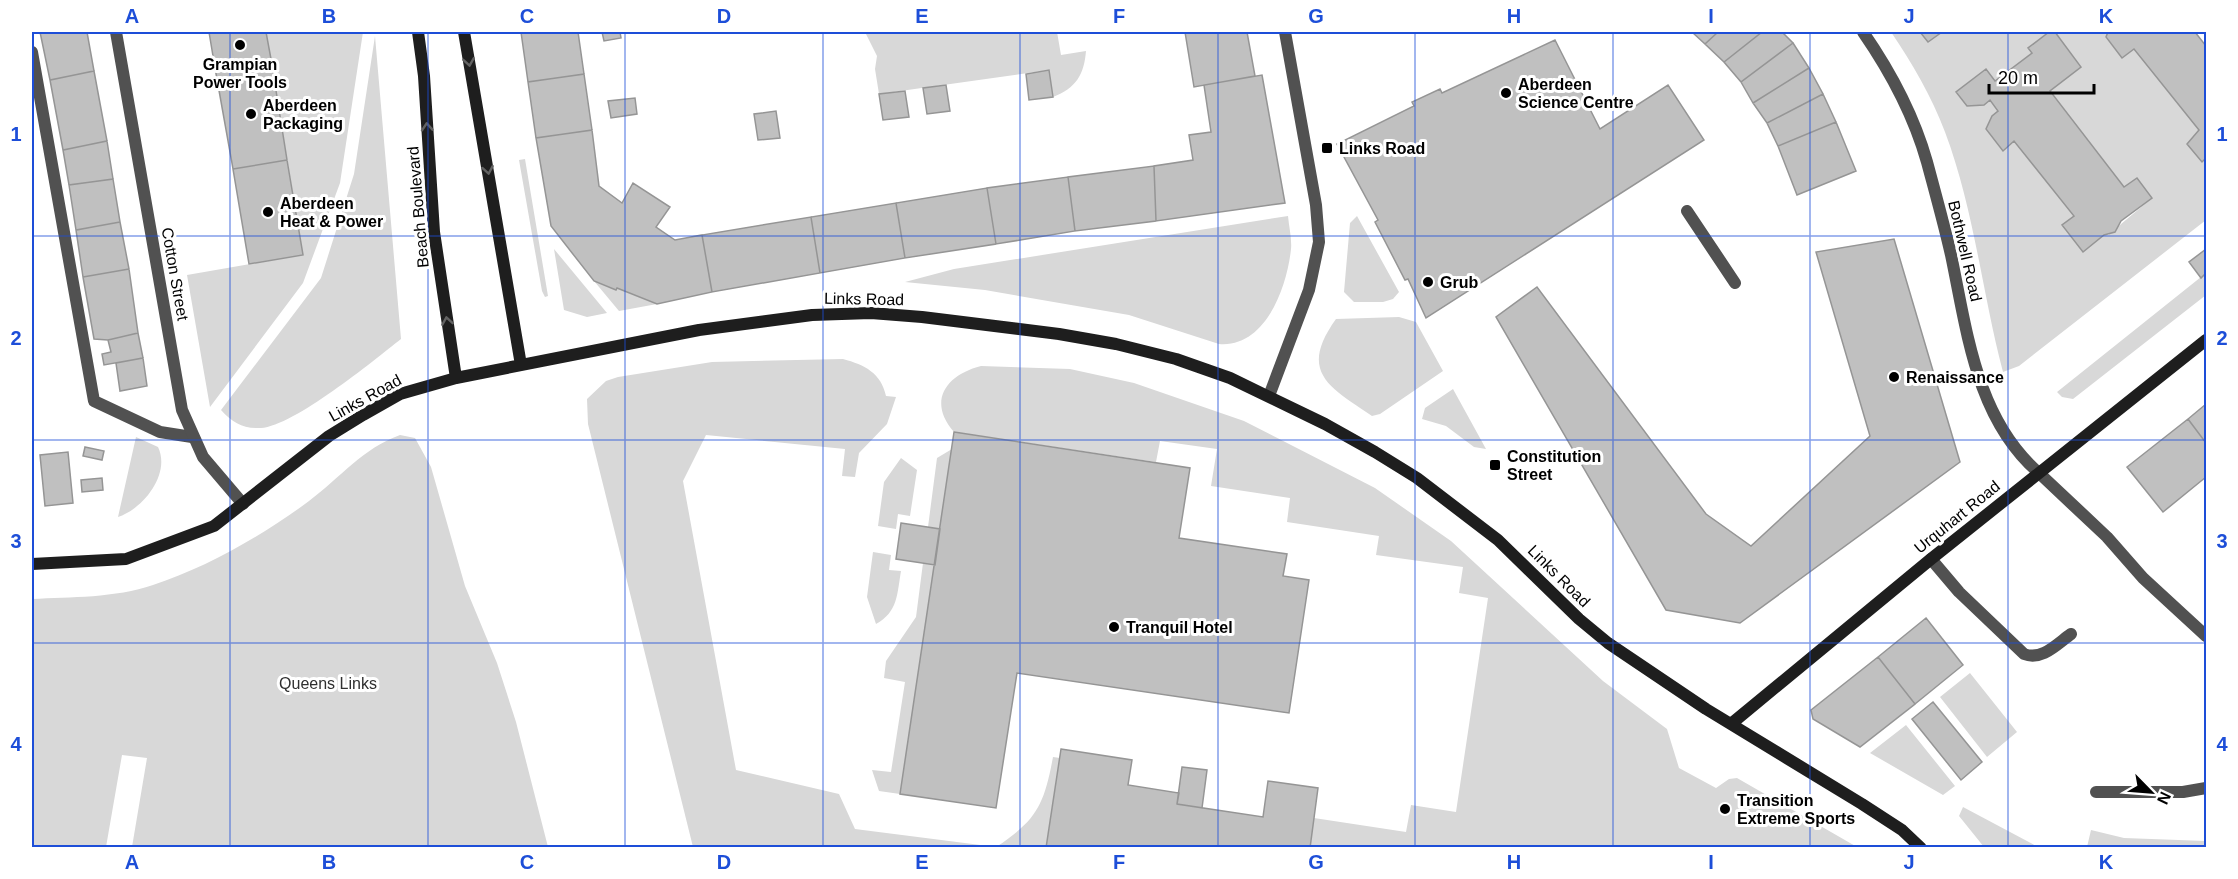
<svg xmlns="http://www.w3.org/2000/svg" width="2238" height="879" font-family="Helvetica,sans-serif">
<rect width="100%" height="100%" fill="#fff"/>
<path fill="#d8d8d8" d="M266 32H363L340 183 303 283 210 407 187 275 303 255Z
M865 32H1057L1061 55 1086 51C1084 75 1076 88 1053 97L1049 70 879 94 875 69 877 56Z
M1891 32H1920L1928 42 1942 32H2049L2028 48 2032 53 1995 81 1984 105 1990 100 1998 111 2003 150 2014 141 2074 216 2108 235 2152 198 2137 178 2124 187 2050 91 2081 67 2055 32H2108L2106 37 2122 58 2134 49 2199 130 2188 144 2202 162 2206 158V220L2019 366 2003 372C1982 292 1974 209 1945 132 1932 97 1912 63 1891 32Z
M375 36 401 339C373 361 294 426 261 428 243 429 233 423 221 410L321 278 354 174Z
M525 159 548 296 545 297 542 291 519 160Z
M1288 216C1289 227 1292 239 1291 249 1287 288 1265 348 1219 344L1129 315 985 290 905 282 954 269Z
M1357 216 1399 292 1393 299 1383 302H1354L1344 292 1350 223Z
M554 249 607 313 587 317 564 310Z
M2206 273V295L2073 399 2062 397 2057 392Z
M594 281 616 290 617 288 657 304 619 311Z
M1399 317 1416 322 1443 371 1380 414 1372 416C1329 387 1298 372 1336 319Z
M843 359C865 365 881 373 886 396L896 397 887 424 859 453 855 477 842 476 845 449 706 435 683 481 736 770 839 794 855 829 996 847C1037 820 1044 805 1053 757L1060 758 1046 847H693L588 424 587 399 606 381 618 377 712 362Z
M981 366 1070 369 1134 383 1244 421 1375 488 1451 541 1603 681 1667 729 1679 768 1716 788 1729 779 1737 778 1857 847H1310L1314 818 1406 832 1411 805 1456 812 1488 598 1459 593 1463 567 1376 555 1379 536 1287 522 1290 498 1211 486 1217 449 1160 441 1156 462 954 432C927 401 946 375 981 366Z
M1453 389 1486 449 1474 447 1446 426 1422 419 1425 408Z
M400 435 415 438 431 467 465 586 497 663 516 722 548 847H132L147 758 122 755 106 847H32V599C71 597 115 598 153 585 206 568 265 534 309 501 340 478 363 448 400 435Z
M136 437 158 447C171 474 143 509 118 517Z
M952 449 940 529 928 527 937 458Z
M901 458 917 470 910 516 898 514 896 529 878 526 884 482Z
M873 552 891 555 889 570 901 571C897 594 898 612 876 624L867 597Z
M923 563 935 565 900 794 879 791 872 770 891 772 905 682 884 678 886 661 916 617Z
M1970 673 2017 732 1987 757 1940 697Z
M1906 725 1955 786 1943 795 1870 753Z
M1963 807 2038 847H1984L1959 816Z
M2091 830 2124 838 2206 841V847H2087Z"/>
<path fill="#c0c0c0" stroke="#959595" stroke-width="1.5" d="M40 32H87L94 71 50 80Z
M209 32H266L271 59 215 68Z
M521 32H578L584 74 528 82Z
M602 32H620L621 38 604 41Z
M1185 32H1247L1255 76 1194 87Z
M1692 32H1718L1705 44Z
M1718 32H1762L1724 62 1705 44Z
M1762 32H1782L1793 43 1741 82 1724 62Z
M1920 32H1942L1928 42Z
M2049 32H2055L2081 67 2050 91 2124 187 2137 178 2152 198 2121 221 2115 232 2104 235 2083 252 2062 225 2074 216 2014 141 2003 151 1986 129 1992 116 1998 111 1990 100 1984 105 1967 106 1956 92 1986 69 1995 81 2032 53 2028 48Z
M2108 32H2195L2206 46V158L2202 162 2187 144 2199 130 2134 49 2122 58 2106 37Z
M1555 40 1600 129 1668 85 1704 140 1426 318 1408 279 1405 280 1375 222 1378 220 1337 144 1414 106 1412 102 1440 89 1442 93Z
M1793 43 1809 68 1753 103 1741 82Z
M271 59 287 160 233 169 215 68Z
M1809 68 1823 94 1767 123 1753 103Z
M1049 70 1053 97 1029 100 1026 74Z
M94 71 107 141 63 150 50 80Z
M584 74 592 130 536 138 528 82Z
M1262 75 1285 203 1156 221 1154 166 1193 160 1189 135 1211 132 1204 85Z
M946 85 950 111 927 114 923 88Z
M905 91 909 117 883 120 879 94Z
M1823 94 1836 122 1778 146 1767 123Z
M635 98 637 114 611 118 608 101Z
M776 111 780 138 758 140 754 114Z
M1836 122 1856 171 1797 195 1778 146Z
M592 130 599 186 622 203 633 183 670 207 656 227 675 240 702 235 712 292 657 304 617 288 616 290 594 281 551 226 536 138Z
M107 141 113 179 69 185 63 150Z
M287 160 303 255 249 264 233 169Z
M1154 166 1156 221 1075 231 1068 177Z
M1068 177 1075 231 996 244 987 188Z
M113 179 120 222 76 230 69 185Z
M987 188 996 244 905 258 896 203Z
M896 203 905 258 820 273 811 217Z
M811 217 820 273 712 292 702 235Z
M120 222 129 269 83 277 76 230Z
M1894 239 1960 462 1740 623 1666 610 1496 317 1537 287 1706 514 1751 546 1870 436 1816 252Z
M2206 249V273L2201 278 2189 262Z
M129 269 138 333 108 340 94 339 83 277Z
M138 333 143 358 104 365 102 354 111 352 108 340Z
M143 358 147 386 120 391 116 363Z
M2206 404V443L2188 419Z
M2188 419 2206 443V477L2163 512 2127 467Z
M954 432 1190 468 1179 538 1287 554 1283 576 1309 580 1289 713 1017 673 996 808 900 794Z
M85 447 104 451 102 460 83 456Z
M68 452 73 503 45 506 40 455Z
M102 478 103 490 82 492 81 480Z
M901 523 940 529 935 565 896 559Z
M1926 618 1963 665 1915 704 1878 657Z
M1878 657 1915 704 1860 747 1813 719 1811 710Z
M1933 702 1982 762 1961 780 1912 719Z
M1061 749 1132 760 1128 785 1179 793 1177 804 1263 817 1268 781 1318 788 1310 848H1046Z
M1182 767 1207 770 1202 808 1177 804Z"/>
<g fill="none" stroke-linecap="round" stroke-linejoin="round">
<path stroke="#515151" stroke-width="12" d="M32 52 94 401 160 432 192 437
M1687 211 1735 283
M2039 473 2107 537 2143 578 2206 636
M1931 559 1959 592 2024 654C2042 661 2057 644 2071 634
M2096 792H2183L2206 788"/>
<path stroke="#515151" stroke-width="12" d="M116 32 182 410 203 457 243 504
M1863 32C1890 71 1914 116 1927 162 1935 192 1944 224 1951 255 1967 331 1976 419 2039 473
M1269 396 1309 290 1319 242 1316 205 1285 32"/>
<path stroke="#1e1e1e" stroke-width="12" d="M418 32 424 76 434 232 456 378
M464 32 521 365
M32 564 126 559 214 526 329 436 363 415 400 394 456 378 699 330 812 315 871 313 922 317 1059 334 1116 344 1176 359 1230 378 1325 424 1375 452 1417 478 1498 540 1579 619 1608 643 1706 709 1862 804 1902 830 1921 848
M1731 724 1931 559 2206 340"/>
</g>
<defs><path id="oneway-chevron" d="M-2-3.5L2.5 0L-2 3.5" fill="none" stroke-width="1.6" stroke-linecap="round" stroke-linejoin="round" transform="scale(1.5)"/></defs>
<g stroke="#626262">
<use href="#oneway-chevron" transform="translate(469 62) rotate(81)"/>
<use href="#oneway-chevron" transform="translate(427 127) rotate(-94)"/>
<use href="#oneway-chevron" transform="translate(488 170) rotate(80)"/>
<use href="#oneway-chevron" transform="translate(447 321) rotate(-99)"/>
</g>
<path fill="none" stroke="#1d4ed8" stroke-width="1.5" stroke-opacity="0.55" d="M230 32V848M428 32V848M625 32V848M823 32V848M1020 32V848M1218 32V848M1415 32V848M1613 32V848M1810 32V848M2008 32V848M32 236H2206M32 440H2206M32 643H2206"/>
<g fill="#000" stroke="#fff" stroke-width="2">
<circle cx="240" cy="45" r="6"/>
<circle cx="1506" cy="93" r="6"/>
<circle cx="251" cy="114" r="6"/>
<rect x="1321" y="142" width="12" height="12" rx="3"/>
<circle cx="268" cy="212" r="6"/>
<circle cx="1428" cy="282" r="6"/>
<circle cx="1894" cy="377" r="6"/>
<rect x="1489" y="459" width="12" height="12" rx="3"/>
<circle cx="1114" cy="627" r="6"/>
<circle cx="1725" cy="809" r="6"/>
</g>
<g text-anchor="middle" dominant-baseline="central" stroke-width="6" stroke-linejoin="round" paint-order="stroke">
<g font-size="16" font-weight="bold" fill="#000" stroke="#fff" text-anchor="start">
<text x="240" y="64" text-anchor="middle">Grampian<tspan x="240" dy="18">Power Tools</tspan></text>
<text x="1518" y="84">Aberdeen<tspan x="1518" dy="18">Science Centre</tspan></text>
<text x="263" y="105">Aberdeen<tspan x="263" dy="18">Packaging</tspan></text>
<text x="1339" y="148">Links Road</text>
<text x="280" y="203">Aberdeen<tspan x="280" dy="18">Heat &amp; Power</tspan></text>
<text x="1440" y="282">Grub</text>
<text x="1906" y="377">Renaissance</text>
<text x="1507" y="456">Constitution<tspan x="1507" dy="18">Street</tspan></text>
<text x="1126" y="627">Tranquil Hotel</text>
<text x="1737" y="800">Transition<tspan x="1737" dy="18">Extreme Sports</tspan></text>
</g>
<g font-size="16" fill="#000" stroke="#fff">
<text transform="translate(418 207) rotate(-95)">Beach Boulevard</text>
<text transform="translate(1965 251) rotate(77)">Bothwell Road</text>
<text transform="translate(175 274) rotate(80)">Cotton Street</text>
<text transform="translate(864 299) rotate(1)">Links Road</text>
<text transform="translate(365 398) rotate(-29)">Links Road</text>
<text transform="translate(1957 517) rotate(-39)">Urquhart Road</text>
<text transform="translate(1559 576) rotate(45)">Links Road</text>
</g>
<g font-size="16" fill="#2f2f2f" stroke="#fff">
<text x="328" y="683">Queens Links</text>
</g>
</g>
<rect width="2238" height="879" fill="none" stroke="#ffffff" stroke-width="66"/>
<g transform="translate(2151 792) rotate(115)" stroke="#ffffff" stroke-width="4.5" paint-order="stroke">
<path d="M0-4.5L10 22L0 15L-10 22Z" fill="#000000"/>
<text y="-9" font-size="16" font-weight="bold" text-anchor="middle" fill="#000000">N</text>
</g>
<path d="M1989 84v9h105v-9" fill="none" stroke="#000000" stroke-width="3"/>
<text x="1998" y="84" font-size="18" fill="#000000" stroke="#ffffff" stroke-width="4.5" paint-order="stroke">20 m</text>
<rect x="33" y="33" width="2172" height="813" fill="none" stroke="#1d4ed8" stroke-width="2"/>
<g font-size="20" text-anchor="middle" font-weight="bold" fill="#1d4ed8">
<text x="132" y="23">A</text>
<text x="329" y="23">B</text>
<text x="527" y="23">C</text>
<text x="724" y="23">D</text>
<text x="922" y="23">E</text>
<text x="1119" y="23">F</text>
<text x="1316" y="23">G</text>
<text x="1514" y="23">H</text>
<text x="1711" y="23">I</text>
<text x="1909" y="23">J</text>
<text x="2106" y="23">K</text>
<text x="16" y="141">1</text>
<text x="2222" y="141">1</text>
<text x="16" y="345">2</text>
<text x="2222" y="345">2</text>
<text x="16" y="548">3</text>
<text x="2222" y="548">3</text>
<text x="16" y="751">4</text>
<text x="2222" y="751">4</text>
<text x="132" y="869">A</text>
<text x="329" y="869">B</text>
<text x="527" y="869">C</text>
<text x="724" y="869">D</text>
<text x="922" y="869">E</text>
<text x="1119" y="869">F</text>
<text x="1316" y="869">G</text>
<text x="1514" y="869">H</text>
<text x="1711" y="869">I</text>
<text x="1909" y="869">J</text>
<text x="2106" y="869">K</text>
</g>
</svg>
